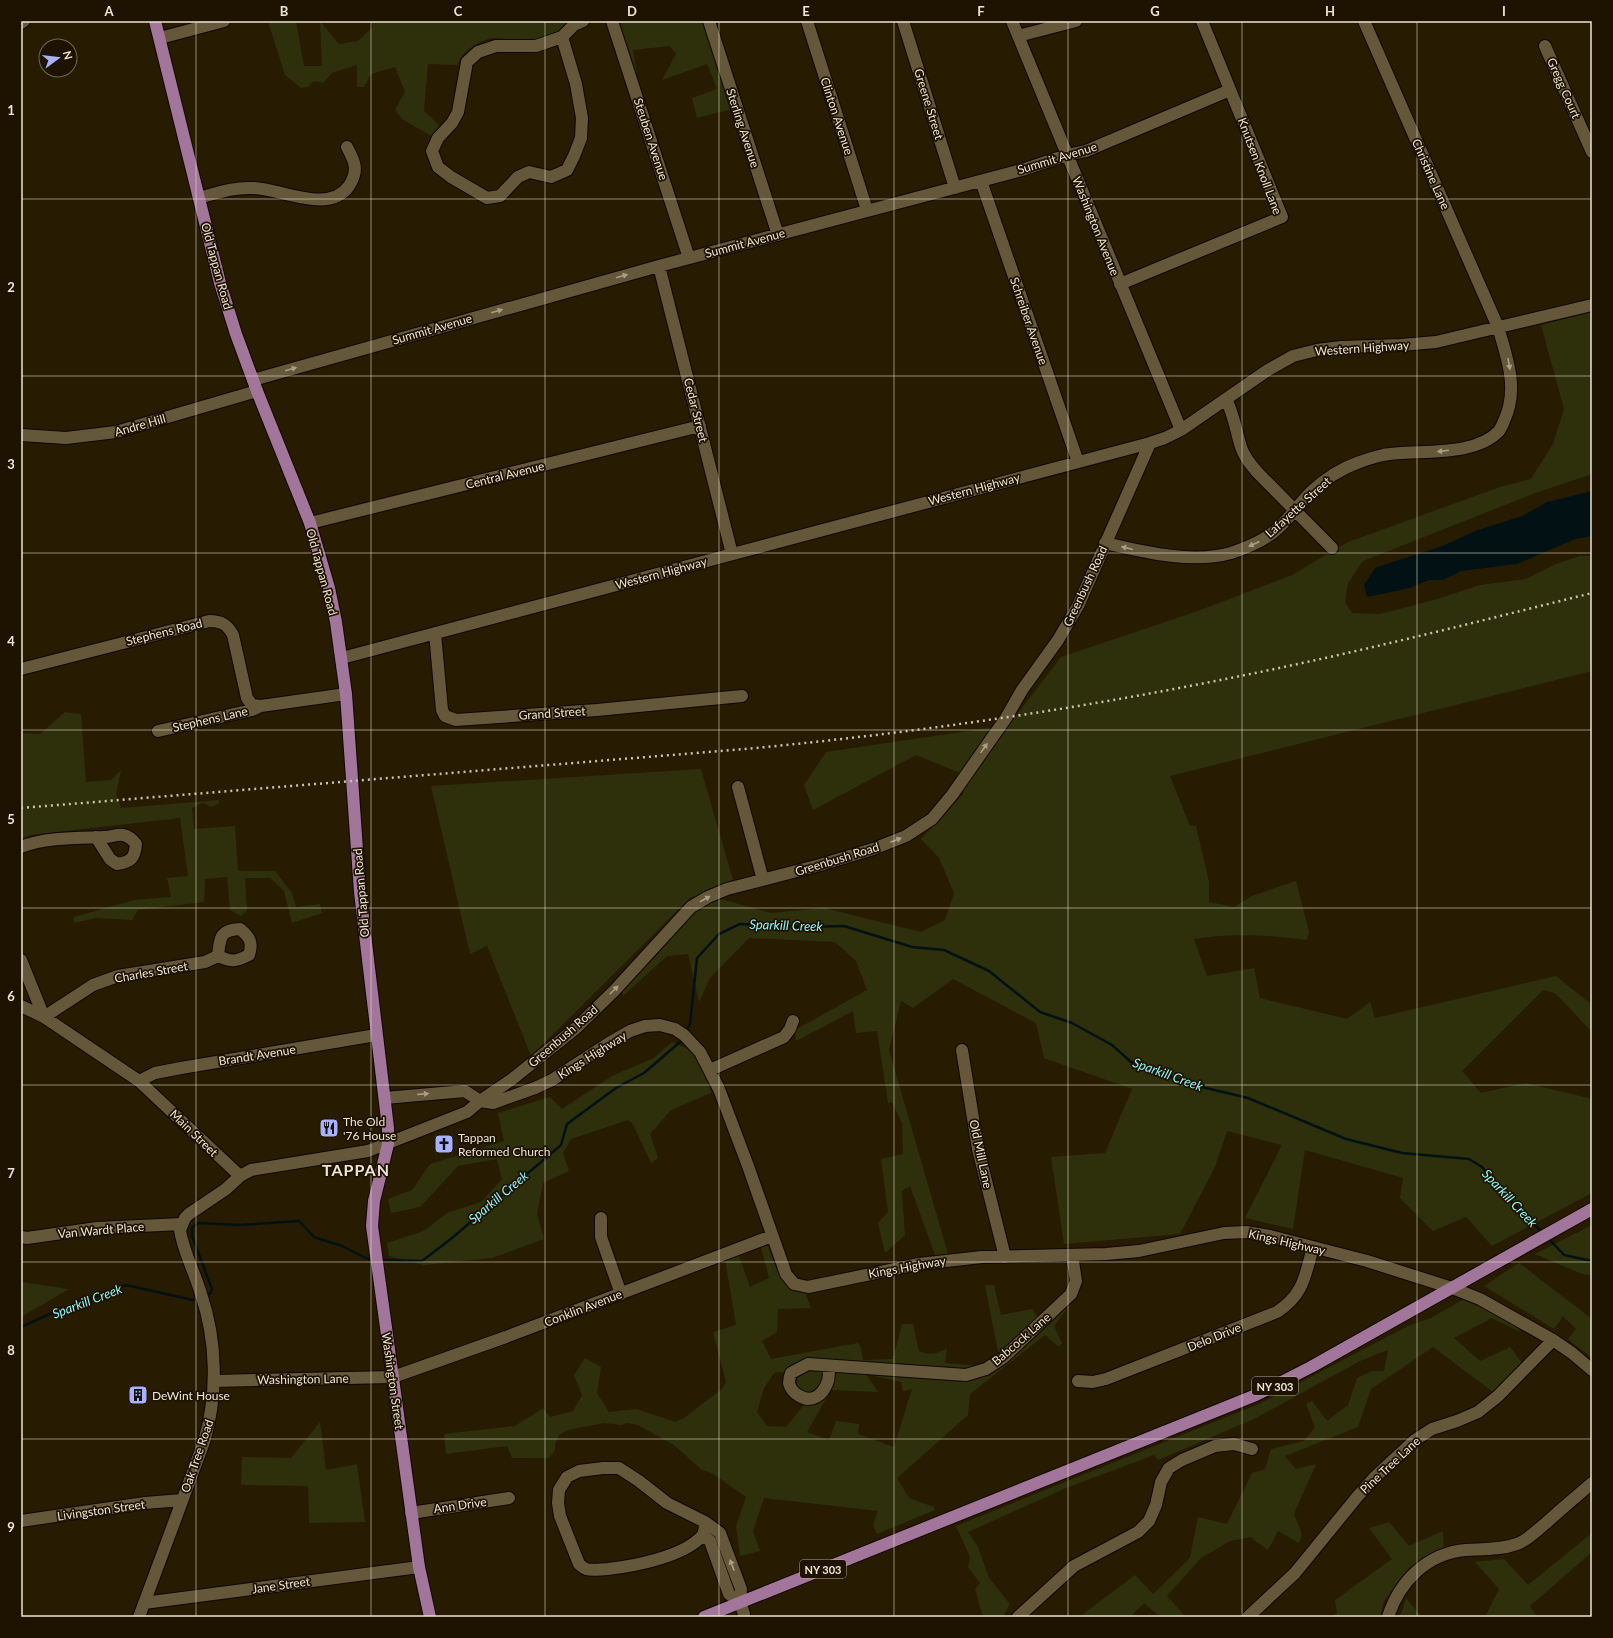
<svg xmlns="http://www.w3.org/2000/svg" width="1613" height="1638" font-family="Lato,sans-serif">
<rect width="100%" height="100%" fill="#271c01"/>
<path fill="#2e300c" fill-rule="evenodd" d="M268 21H296L304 66H322L320 21 339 44 358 41 373 27 372 21H536L537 23 542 21H576C563 30 548 40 532 42 518 44 507 38 495 38 479 39 463 51 457 65L428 64 424 111 439 125 433 137 402 119 395 110 405 92 395 67 371 74 364 87H357V65L332 73 323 83 314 81 308 87 301 88 285 75Z
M617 21H705L732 109 697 118 692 98 717 89 707 64 662 80 676 54 670 46 633 50 637 76H633Z
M1592 312V474L1533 494 1363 561 1348 583 1345 602 1352 613 1380 614 1434 600 1480 585 1526 579 1556 564 1580 556H1592V671L1170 776 1190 826H1196L1209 882V902L1234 907 1252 896 1296 881 1309 932 1307 940C1269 935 1232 933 1194 939L1207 976 1254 968 1260 998 1347 1019 1370 1002 1375 1018 1556 976 1592 1005V1032L1555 993 1543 990 1462 1071 1481 1093 1526 1083 1592 1099V1193L1492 1246 1466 1217 1433 1231 1400 1198 1403 1178 1305 1150 1293 1229 1245 1218 1282 1145 1227 1131 1215 1167 1180 1234 1064 1244 1051 1157 1105 1153 1132 1089 1044 1058 1036 1023 953 979 913 1008 901 1001 889 1050 948 1254 935 1255 910 1186 902 1191 905 1235 885 1253 878 1223 888 1212 881 1159 903 1154 902 1123 892 1102 888 1103 877 1031 856 1033 853 1011 796 1041 795 1030 867 990 856 961 835 942 749 938 710 978 699 1002 688 954 667 956 623 996 621 988 692 912 717 898 771 913 824 908 921 932 945 920 954 893 939 858 921 839 964 793 958 772 916 755 813 810 804 785 826 752 1009 725 1061 657 1195 612 1292 575 1348 542 1500 487 1531 479 1553 444 1564 409 1541 325Z
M65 712 81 714 86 782 111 780 121 770 116 794 121 808 219 800V803L212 807 202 803 192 808 194 829 235 826 238 871H275L292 893 296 907 320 904 322 913 292 923 284 891 270 878H245L247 910 241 916 230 910 227 877 205 879 204 902 138 910 132 920 95 918 74 923V917L134 900 171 897 167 878 188 876 180 818 30 835 21 839V733L40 734Z
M701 769 733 880 690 898 531 1056 487 946 470 954 431 786Z
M672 1042 693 1051 706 1074 711 1093 671 1110 650 1134 658 1158 651 1163 633 1124 628 1120 571 1139 563 1153 569 1171 543 1183 537 1214 544 1239 492 1258 424 1265 389 1256 387 1243 424 1231 447 1213 481 1202 502 1179 497 1159 458 1166 420 1207 391 1213 388 1199 412 1190 430 1164 504 1141 498 1113 550 1097 562 1109 612 1076 654 1058Z
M1592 1225V1275L1582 1274 1535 1254Z
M768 1246C777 1269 778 1286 805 1292L811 1308 778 1309 777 1332 762 1341 771 1359 858 1343 861 1348 863 1360 893 1359 902 1324H913L919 1351C930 1356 937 1354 947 1348L945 1363 983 1366 998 1352 985 1285H994L1001 1315 1032 1309 1037 1316 1058 1301 1066 1310 1054 1326 1062 1343 1059 1347 1045 1335 970 1394 968 1415 897 1478 909 1498 934 1507 935 1510 877 1534 873 1525 878 1511 764 1498 753 1531 760 1551 740 1556 736 1527 746 1497 712 1473 702 1470 674 1445 638 1425 626 1423 622 1425 604 1423 568 1430 559 1435 555 1445V1450L549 1458H512L507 1446 446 1454 444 1434 515 1426 543 1408 550 1417 573 1411 582 1395 574 1375 585 1358 601 1367 597 1393 609 1412 636 1409 675 1422 684 1418 722 1389 726 1382 713 1332 736 1325 725 1259 738 1253 750 1287 769 1278 761 1247ZM775 1372H798L796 1386 803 1406 786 1427 767 1426 757 1412 764 1388ZM866 1374 901 1382 903 1391 912 1389 894 1447 858 1434 859 1424 836 1421 829 1440 807 1432 831 1390 878 1392Z
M1519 1263 1592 1319V1358L1568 1339 1576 1329 1563 1316 1554 1329 1484 1286Z
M21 1282 69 1289 21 1317Z
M1464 1299 1522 1327 1518 1331 1492 1318 1454 1338 1480 1361 1510 1347 1522 1363 1493 1392 1433 1347 1371 1389 1358 1427 1285 1456 1296 1469 1316 1464 1294 1514 1302 1534 1299 1543 1278 1531 1268 1550 1250 1537 1230 1541 1201 1558 1167 1596 1186 1617H1160L1144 1603 1130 1617H1079L1135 1575 1153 1594 1190 1558 1198 1517 1227 1524 1252 1473 1265 1469 1271 1449 1304 1441 1315 1427 1306 1404 1312 1401 1327 1421 1348 1405 1357 1378 1372 1371H1384L1388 1350 1360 1361 1256 1418 1158 1460 1154 1455 1066 1488 968 1532 978 1547 989 1578 1010 1604 1003 1617H983L975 1589 980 1583 968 1567 970 1557 956 1526 1259 1404 1410 1325 1431 1318Z
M320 1422 326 1470 357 1464 365 1522 309 1523 308 1486 241 1485 242 1457 291 1458Z
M1389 1522 1409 1546 1443 1531 1444 1547 1409 1568 1384 1601 1380 1617H1332L1337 1613 1335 1600 1392 1559 1369 1528Z
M1592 1533V1552L1530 1606 1537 1617H1485L1499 1589 1475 1562 1504 1559 1528 1585Z
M1406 1598 1422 1617H1400Z"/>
<path fill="#021214" d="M1592 491V536L1575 539 1517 564 1461 571 1443 580H1429L1410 588 1367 597 1364 585 1375 568 1445 545 1475 531 1522 516 1547 502Z"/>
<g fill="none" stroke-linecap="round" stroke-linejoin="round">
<path stroke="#021214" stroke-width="2.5" d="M686 1031 690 1024 697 958 719 934 740 924 803 927 844 926 912 947 944 950 989 971 1040 1012 1072 1023 1112 1045 1131 1062 1189 1084 1248 1098 1346 1139 1402 1153 1469 1159 1482 1167 1503 1193 1543 1233
M1548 1238 1564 1255 1592 1261
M381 1260 422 1261 452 1238 561 1145 567 1124 616 1088 644 1073 680 1042 682 1039
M206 1295 210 1294 212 1289 192 1236V1228L198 1223 240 1225 299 1221 314 1237 342 1246 366 1258 372 1259
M21 1327 52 1313 126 1285 193 1300 200 1298"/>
<defs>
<path id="minor" d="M612 21 689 258
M709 21 778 235
M807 21 867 210
M903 21 955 188
M1012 21 1181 430
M21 23 24 21
M1018 36 1076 21
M562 37 576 84 582 118 581 138 574 156 567 170 551 177 529 172 518 177 500 196 487 198 451 177 438 167 432 151 438 138 452 123 458 112 467 62 478 52 496 46H536L562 37 574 25 583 21
M160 38 224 21
M1545 46 1592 152
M981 181 1078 462
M199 198C217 193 234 187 253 188 280 188 329 215 349 186 359 170 355 162 347 147
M659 266 732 554
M1120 284 1282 217 1202 21
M253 380 659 266 1022 170 1067 155 1086 151 1230 90
M1226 399C1234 415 1236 431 1241 447 1244 457 1251 465 1258 473L1332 548
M21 435 66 438 116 432 257 391
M310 523 700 426
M1105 543C1144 552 1192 564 1231 553 1246 548 1264 541 1276 530 1289 519 1299 504 1311 492 1324 480 1340 469 1357 463 1365 460 1374 457 1383 455 1415 449 1474 458 1499 431 1501 428 1503 424 1504 421 1519 390 1507 357 1498 327L1364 21
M435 633 442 710 445 716 456 720 597 710 742 696
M342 658 1150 443 1165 438 1181 430 1268 370 1293 356 1317 350 1341 347 1401 345 1436 342 1592 305
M21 669 209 621C221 621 227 624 233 635L247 698 252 705 261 706 346 694
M158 731 252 710 261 706
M738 787 763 880
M21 847C46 837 78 838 105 837 111 837 117 834 123 835 129 836 132 839 136 844 135 858 131 862 117 864L110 859 96 837
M240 929C250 937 253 943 249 955 235 962 232 962 218 956 220 937 220 930 240 929Z
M21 960 44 1017
M21 1006 44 1017 139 1081 240 1176 251 1170 368 1151 467 1112 480 1101 493 1103 535 1088 552 1080 609 1043 630 1031 645 1026 660 1025 675 1029 684 1035 700 1052 719 1089 748 1166 786 1274 794 1284 808 1287 919 1264 982 1257 1106 1254 1139 1251 1224 1233 1246 1232 1270 1236 1367 1261 1452 1288 1480 1299 1553 1340 1572 1353 1592 1370
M44 1017 93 985 118 976 205 962 218 956
M962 1050 978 1149 1005 1257
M710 1070 784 1037 790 1029 793 1021
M139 1081 155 1073 181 1068 376 1035
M385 1098 465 1091 480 1101 511 1080 576 1028 614 991 691 907 708 897 727 889 820 865 873 849 906 836 932 819 952 795 1006 718 1022 690 1058 640 1078 606 1150 443
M601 1218V1237L621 1294
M21 1237 27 1238 97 1228 182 1224
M829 1366C829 1371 829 1377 828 1381 823 1396 811 1404 798 1395 794 1393 790 1388 789 1383 789 1380 790 1376 791 1373L808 1364 966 1375 986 1369 1003 1358 1071 1294 1076 1281 1072 1255
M214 1381 393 1377 506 1337 772 1236
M1078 1381 1093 1382 1106 1379 1277 1312C1304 1294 1305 1276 1313 1247
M411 1513 509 1498
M21 1521 145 1503 182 1500
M705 1522C705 1527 705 1532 702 1536 683 1557 634 1566 608 1569 601 1569 593 1571 586 1569 584 1568 581 1566 579 1564L560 1516 558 1503 559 1490 567 1477 579 1471 603 1468H619L639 1481 667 1503 705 1522 720 1533 741 1589 740 1602 744 1614 743 1617
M703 1535 710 1541 729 1594 740 1602
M144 1603 419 1567
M139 1617 204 1442C218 1394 217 1341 201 1294 195 1273 183 1251 180 1230L185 1218 189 1214 226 1189 240 1176
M1018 1617 1074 1566 1138 1532 1149 1521 1156 1505 1161 1482 1169 1468 1182 1460 1215 1446 1234 1444 1252 1449
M1248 1617 1295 1573 1357 1497 1374 1478 1415 1440 1432 1429 1457 1421 1478 1412 1498 1396 1553 1340
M1388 1617C1399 1582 1427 1553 1466 1550 1483 1549 1500 1550 1517 1544 1528 1540 1537 1530 1546 1523 1561 1509 1577 1496 1592 1483"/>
<path id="major" d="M155 21 220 283 236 334 257 391 310 523 329 588 336 622 346 694 360 892 388 1128V1144L374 1201 372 1226 419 1567 430 1617
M704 1617 1256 1395 1311 1367 1592 1209"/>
</defs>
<use href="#minor" stroke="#100600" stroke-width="14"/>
<use href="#major" stroke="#100600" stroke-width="14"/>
<use href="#minor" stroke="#65583a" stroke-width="12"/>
<use href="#major" stroke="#a2769b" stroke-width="12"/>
<path stroke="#cbc2b0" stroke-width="2.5" stroke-dasharray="2 4" stroke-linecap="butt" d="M21 808 745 749C916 733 1086 708 1255 673 1368 650 1480 621 1592 593"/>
</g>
<defs><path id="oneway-solid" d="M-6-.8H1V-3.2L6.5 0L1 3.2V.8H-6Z"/></defs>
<g fill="#a99e88">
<use href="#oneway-solid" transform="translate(622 276) rotate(-16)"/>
<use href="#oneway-solid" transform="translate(497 311) rotate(-16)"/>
<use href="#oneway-solid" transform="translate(1509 364) rotate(80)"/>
<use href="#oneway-solid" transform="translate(291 369) rotate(-16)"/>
<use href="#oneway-solid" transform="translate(1443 451) rotate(173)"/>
<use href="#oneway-solid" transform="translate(1254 544) rotate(155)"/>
<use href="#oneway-solid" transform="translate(1127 548) rotate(-166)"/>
<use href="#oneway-solid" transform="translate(984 748) rotate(-55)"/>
<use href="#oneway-solid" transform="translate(896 840) rotate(-21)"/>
<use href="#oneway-solid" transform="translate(705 899) rotate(-29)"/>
<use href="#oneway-solid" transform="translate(614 990) rotate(-45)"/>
<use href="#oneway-solid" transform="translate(423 1094) rotate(-5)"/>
<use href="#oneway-solid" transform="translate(732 1565) rotate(-111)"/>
</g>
<path fill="none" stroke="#ede5d5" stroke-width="1" stroke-opacity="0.55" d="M196 21V1617M371 21V1617M545 21V1617M719 21V1617M894 21V1617M1068 21V1617M1242 21V1617M1417 21V1617M21 199H1592M21 376H1592M21 553H1592M21 730H1592M21 908H1592M21 1085H1592M21 1262H1592M21 1439H1592"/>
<defs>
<symbol id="restaurant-square" viewBox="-11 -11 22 22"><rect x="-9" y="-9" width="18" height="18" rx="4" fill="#a9b0fc" stroke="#1e1200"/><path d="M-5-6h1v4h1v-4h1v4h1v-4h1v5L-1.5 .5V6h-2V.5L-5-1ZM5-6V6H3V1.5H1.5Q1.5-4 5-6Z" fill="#111"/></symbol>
<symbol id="church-square" viewBox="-11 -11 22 22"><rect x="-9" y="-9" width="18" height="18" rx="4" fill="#a9b0fc" stroke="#1e1200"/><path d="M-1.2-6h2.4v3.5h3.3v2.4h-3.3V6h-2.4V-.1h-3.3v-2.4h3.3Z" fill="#111"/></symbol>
<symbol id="building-square" viewBox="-11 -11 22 22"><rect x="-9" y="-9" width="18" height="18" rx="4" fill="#a9b0fc" stroke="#1e1200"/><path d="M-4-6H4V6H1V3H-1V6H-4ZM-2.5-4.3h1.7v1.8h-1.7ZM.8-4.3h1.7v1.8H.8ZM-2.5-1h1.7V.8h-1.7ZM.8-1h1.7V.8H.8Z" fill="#111"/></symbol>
</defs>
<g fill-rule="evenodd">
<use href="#restaurant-square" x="318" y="1117" width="22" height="22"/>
<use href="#church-square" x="433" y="1133" width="22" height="22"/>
<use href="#building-square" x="127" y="1384" width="22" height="22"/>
</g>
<g text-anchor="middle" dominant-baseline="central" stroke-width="3.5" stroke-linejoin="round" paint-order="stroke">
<g fill="#1e1200" stroke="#afa695" stroke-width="1">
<rect x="1252" y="1377" width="46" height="18" rx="3"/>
<rect x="800" y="1560" width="46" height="18" rx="3"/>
</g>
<g font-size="11" font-weight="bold" fill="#ede5d5">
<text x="1275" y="1386">NY 303</text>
<text x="823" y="1569">NY 303</text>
</g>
<g font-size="12" fill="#ede5d5" stroke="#1e1200">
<text transform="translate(1564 88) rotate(66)">Gregg Court</text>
<text transform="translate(929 104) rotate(73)">Greene Street</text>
<text transform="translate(837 116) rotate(72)">Clinton Avenue</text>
<text transform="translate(743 128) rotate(72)">Sterling Avenue</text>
<text transform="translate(651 139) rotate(72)">Steuben Avenue</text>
<text transform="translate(1057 158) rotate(-17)">Summit Avenue</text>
<text transform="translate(1260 166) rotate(69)">Knutsen Knoll Lane</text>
<text transform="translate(1431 174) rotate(66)">Christine Lane</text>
<text transform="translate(1096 226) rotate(68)">Washington Avenue</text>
<text transform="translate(745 243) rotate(-15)">Summit Avenue</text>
<text transform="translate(217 266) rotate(75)">Old Tappan Road</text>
<text transform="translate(1029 321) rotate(71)">Schreiber Avenue</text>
<text transform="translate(432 329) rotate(-16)">Summit Avenue</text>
<text transform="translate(1362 348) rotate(-4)">Western Highway</text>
<text transform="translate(696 410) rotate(76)">Cedar Street</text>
<text transform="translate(140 425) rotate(-16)">Andre Hill</text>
<text transform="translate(505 475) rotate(-14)">Central Avenue</text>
<text transform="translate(974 489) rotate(-15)">Western Highway</text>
<text transform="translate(1298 507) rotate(-42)">Lafayette Street</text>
<text transform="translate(322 572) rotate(75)">Old Tappan Road</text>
<text transform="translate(661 573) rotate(-15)">Western Highway</text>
<text transform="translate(1085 586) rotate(-65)">Greenbush Road</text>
<text transform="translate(164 632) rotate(-14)">Stephens Road</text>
<text transform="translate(552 713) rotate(-4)">Grand Street</text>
<text transform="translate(210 719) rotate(-13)">Stephens Lane</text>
<text transform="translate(837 859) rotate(-17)">Greenbush Road</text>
<text transform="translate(361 893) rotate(-95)">Old Tappan Road</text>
<text transform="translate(151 972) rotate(-10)">Charles Street</text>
<text transform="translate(563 1036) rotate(-41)">Greenbush Road</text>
<text transform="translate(257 1055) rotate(-9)">Brandt Avenue</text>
<text transform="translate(592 1055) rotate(-32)">Kings Highway</text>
<text transform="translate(194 1133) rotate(44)">Main Street</text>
<text transform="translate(981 1154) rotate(78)">Old Mill Lane</text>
<text transform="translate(101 1230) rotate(-5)">Van Wardt Place</text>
<text transform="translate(1287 1242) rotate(13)">Kings Highway</text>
<text transform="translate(907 1267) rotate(-10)">Kings Highway</text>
<text transform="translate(583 1308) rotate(-21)">Conklin Avenue</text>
<text transform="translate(1214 1337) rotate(-22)">Delo Drive</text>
<text transform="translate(1021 1339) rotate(-41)">Babcock Lane</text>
<text transform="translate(303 1379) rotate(-1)">Washington Lane</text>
<text transform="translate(393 1381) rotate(82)">Washington Street</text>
<text transform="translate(197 1456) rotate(-71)">Oak Tree Road</text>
<text transform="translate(1390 1465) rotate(-43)">Pine Tree Lane</text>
<text transform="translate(460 1505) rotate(-8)">Ann Drive</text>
<text transform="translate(101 1510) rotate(-8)">Livingston Street</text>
<text transform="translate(281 1585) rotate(-8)">Jane Street</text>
</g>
<g font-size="12" fill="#ede5d5" stroke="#1e1200" text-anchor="start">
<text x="343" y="1121">The Old<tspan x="343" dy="14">'76 House</tspan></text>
<text x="458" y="1137">Tappan<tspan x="458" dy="14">Reformed Church</tspan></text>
<text x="152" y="1395">DeWint House</text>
</g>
<g font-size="13" font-style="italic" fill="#90f5fd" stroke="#1e1200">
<text transform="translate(786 925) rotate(2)">Sparkill Creek</text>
<text transform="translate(1168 1074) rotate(20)">Sparkill Creek</text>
<text transform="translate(498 1197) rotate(-40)">Sparkill Creek</text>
<text transform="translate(1510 1198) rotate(47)">Sparkill Creek</text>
<text transform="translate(87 1301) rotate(-21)">Sparkill Creek</text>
</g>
<g font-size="16" font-weight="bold" letter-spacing="1" fill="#ede5d5" stroke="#1e1200">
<text x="356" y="1169">TAPPAN</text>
</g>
</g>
<rect width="1613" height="1638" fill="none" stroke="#1e1200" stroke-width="44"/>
<g transform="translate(58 58) rotate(75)"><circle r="19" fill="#1e1200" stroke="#716655"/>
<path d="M0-3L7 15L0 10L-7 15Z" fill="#a9b0fc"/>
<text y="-6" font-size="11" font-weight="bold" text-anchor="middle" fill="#ede5d5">N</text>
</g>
<rect x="22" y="22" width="1569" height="1594" fill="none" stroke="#ede5d5" stroke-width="1.5"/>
<g font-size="13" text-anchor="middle" font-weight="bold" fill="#ede5d5">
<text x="109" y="16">A</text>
<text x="284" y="16">B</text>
<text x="458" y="16">C</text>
<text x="632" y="16">D</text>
<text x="806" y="16">E</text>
<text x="981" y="16">F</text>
<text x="1155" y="16">G</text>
<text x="1330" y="16">H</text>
<text x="1504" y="16">I</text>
<text x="11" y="115">1</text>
<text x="11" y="292">2</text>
<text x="11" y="469">3</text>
<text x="11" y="646">4</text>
<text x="11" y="824">5</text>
<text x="11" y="1001">6</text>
<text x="11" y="1178">7</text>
<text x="11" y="1355">8</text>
<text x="11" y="1532">9</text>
</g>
</svg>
